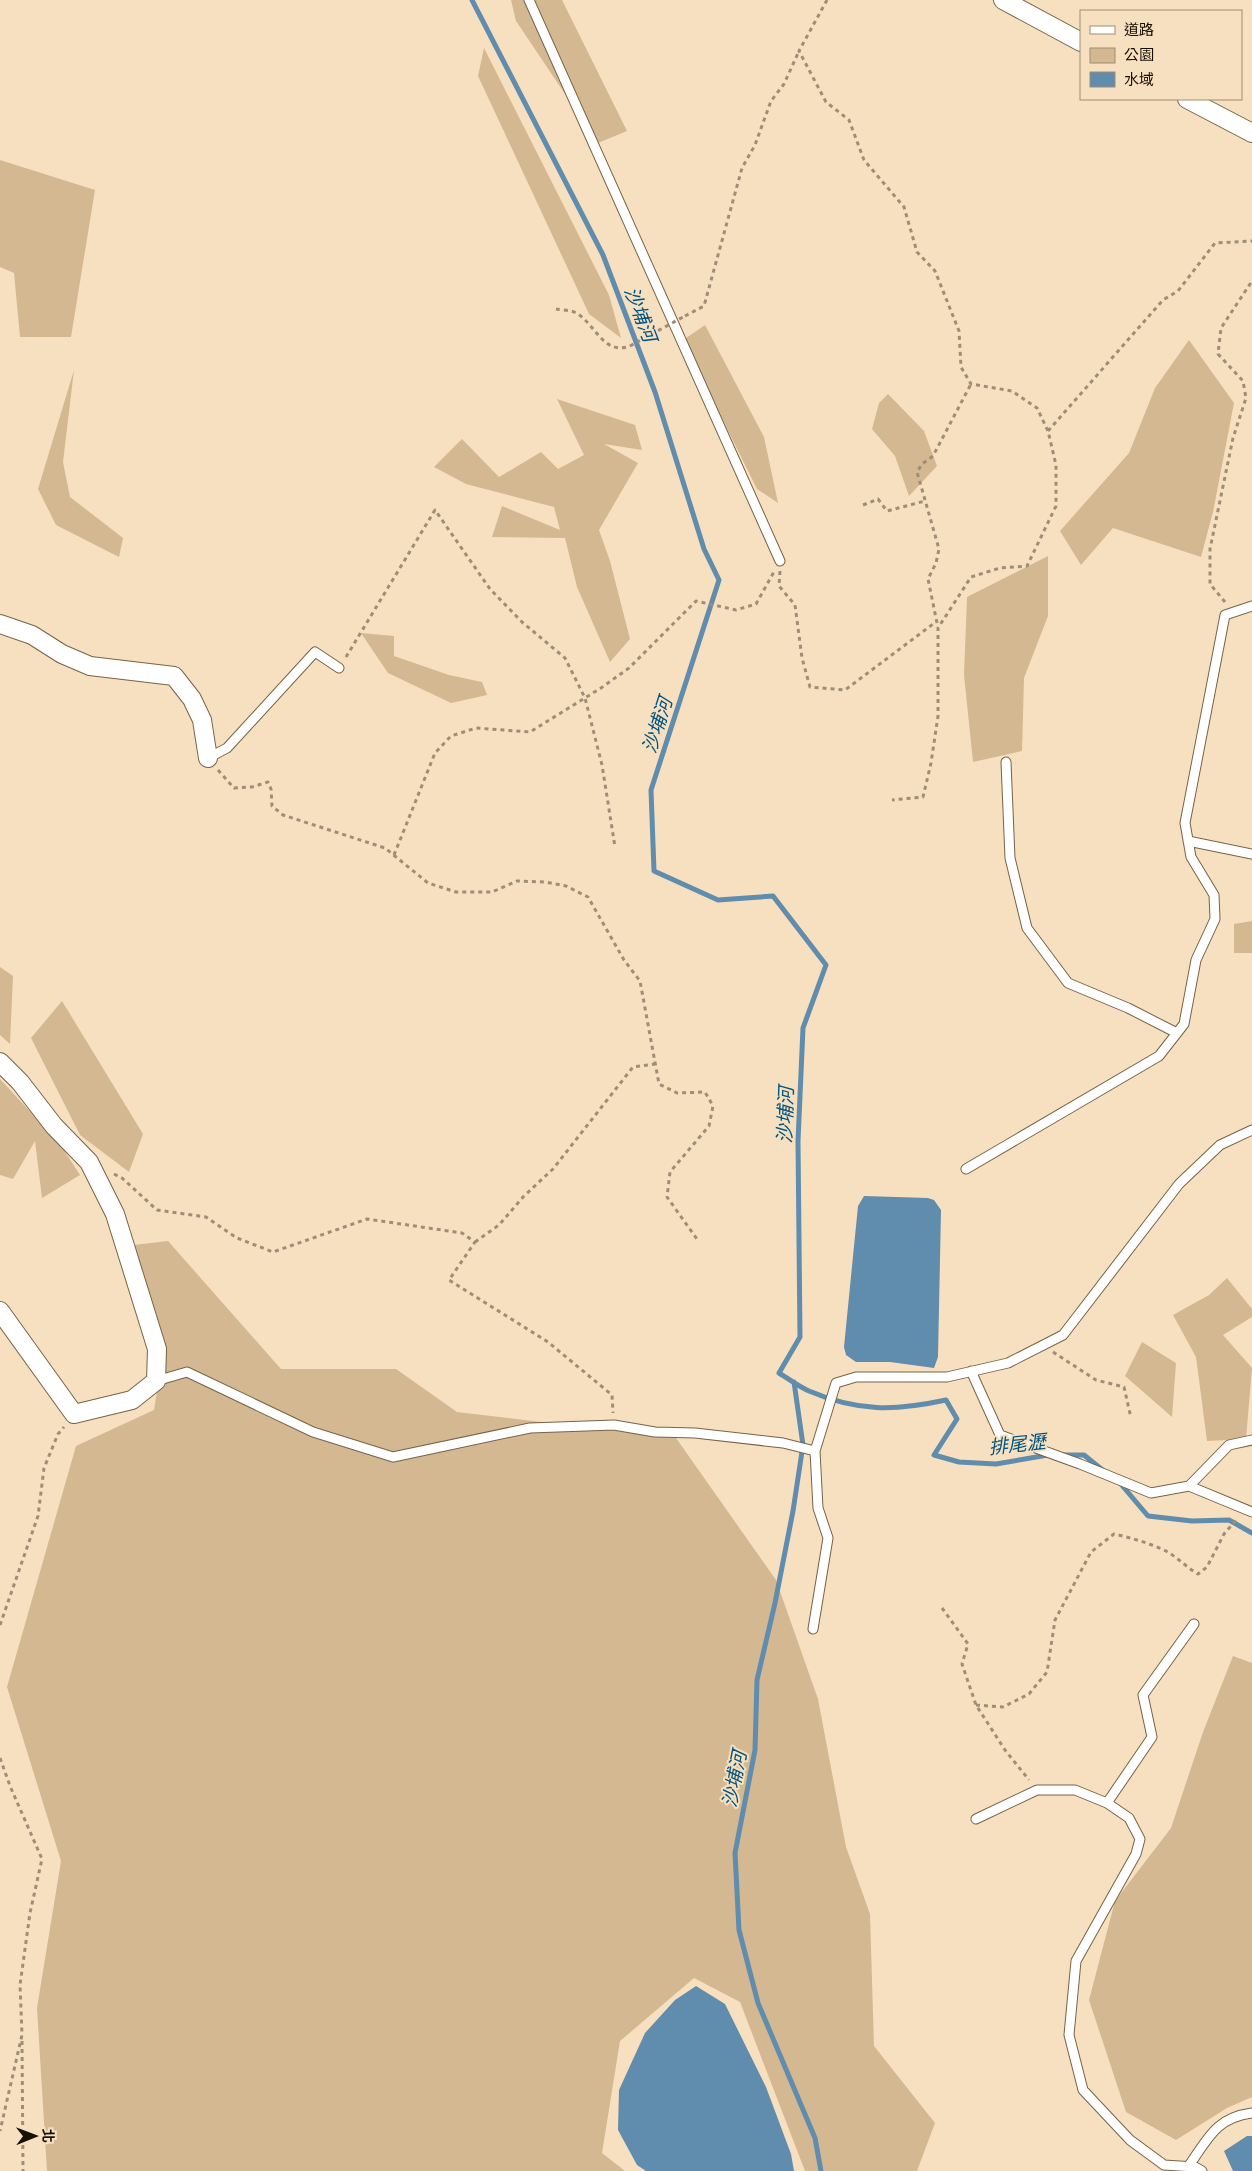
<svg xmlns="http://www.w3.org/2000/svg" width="1252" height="2171" font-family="'Noto Sans','Noto Sans TC',sans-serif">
<rect width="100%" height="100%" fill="#f7e0c0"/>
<path fill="#d4b891" d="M511 0H562L627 131 598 143 516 21Z
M484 48 609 295 621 338 589 314 478 76Z
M0 160 95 190 71 337H20L14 273 0 267Z
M705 325 764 437 778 503 757 489 683 340Z
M1189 340 1234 403 1213 512 1201 557 1113 528 1081 565 1060 531 1129 453 1155 388Z
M74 370 63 462 70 497 123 538 119 557 56 525 38 489Z
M888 394 924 431 937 466 909 496 895 456 872 429 879 403Z
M557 399 635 425 642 450 604 444 638 463 599 530 610 561 630 639 610 662 577 587 565 538 492 537 502 506 560 530 554 507 466 484 434 467 462 439 499 477 541 452 558 469 584 455Z
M1048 556V616L1024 678 1022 751 973 762 964 675 967 597Z
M361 633 394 636V656L449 675 482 682 487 695 451 703 388 673Z
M1252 921V953H1234V924Z
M0 967 13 976 10 1044 0 1035Z
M62 1001 143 1134 129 1172 80 1135 31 1038Z
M0 1079 60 1144 80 1175 42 1198 35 1141 13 1179 0 1175Z
M168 1241 281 1369H396L457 1412 676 1438 776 1580 818 1699 846 1847 870 1914 874 2046 935 2123 917 2171H805L740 2002 694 1978 620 2041 602 2153 625 2171H47L37 2008 61 1861 7 1687 76 1446 154 1410 165 1343 134 1245Z
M1227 1278 1252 1309V1317L1223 1335 1252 1368 1246 1439 1207 1441 1196 1357 1173 1315 1209 1295Z
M1142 1342 1176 1363 1172 1417 1125 1376Z
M1233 1656 1252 1663V2097L1227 2108 1176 2140 1126 2112 1089 2000 1115 1901 1171 1828 1203 1732Z"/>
<path fill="#608cad" d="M864 1196 928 1198 934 1200 941 1210 938 1357 934 1368 890 1362H856L846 1355 844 1347 858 1206Z
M696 1986 725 2004 766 2087 791 2154 794 2171H646L637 2165 618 2130 619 2090 645 2033 675 2000Z
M1247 2136H1252V2171H1233L1224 2151Z"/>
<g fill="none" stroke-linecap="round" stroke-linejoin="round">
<path stroke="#608cad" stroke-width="5" d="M472 0 603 255 655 392 704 549 719 580 651 790 654 871 718 900 773 896 826 965 803 1028 798 1141 800 1337 779 1373C789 1379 799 1387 809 1391 858 1412 895 1411 946 1400L957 1419 934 1455 959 1462 996 1464 1048 1455
M794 1382 803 1445 793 1511 775 1603 757 1680 755 1750 735 1853 739 1930 758 2003 815 2138 821 2171
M1062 1455H1084L1105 1472
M1120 1483 1148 1516 1192 1521 1229 1520 1252 1533"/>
<defs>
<path id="lane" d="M529 0 780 561
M208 758 227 748 315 652 339 668
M1006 762 1010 858 1027 928 1068 983 1128 1008 1177 1033
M1188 841 1252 854
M966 1169 1159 1056 1184 1024 1196 960 1215 919 1214 895 1191 857 1185 823 1225 615 1252 606
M971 1371 1000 1435 1080 1464 1151 1493 1189 1486 1229 1445 1252 1440
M156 1381 187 1372 313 1432 393 1457 530 1428 614 1425 655 1432 695 1433 783 1443 815 1451
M1189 1486 1252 1512
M813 1629 828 1538 818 1508 815 1451 836 1383 856 1377H947L1008 1363 1063 1335 1179 1184 1220 1145 1252 1130
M1107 1803 1152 1737 1143 1695 1194 1624
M976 1819 1037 1790H1075L1107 1803 1129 1818 1140 1839 1136 1854 1076 1961 1069 2035 1083 2090 1130 2140 1164 2165 1195 2167 1202 2171
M1188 2167C1208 2139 1215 2118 1252 2113"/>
<path id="street" d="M1003 0 1081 42
M1187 99 1252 133
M0 624 32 635 62 654 90 666 174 676 192 699 202 720 208 758
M0 1062 20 1082 54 1126 89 1162 115 1214 157 1349 156 1381 132 1400 74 1414 0 1311"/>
</defs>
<use href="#lane" stroke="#776347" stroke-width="11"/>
<use href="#street" stroke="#776347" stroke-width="20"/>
<path stroke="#9f8e76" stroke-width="3" stroke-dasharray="4 4" stroke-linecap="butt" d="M827 0 799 51 826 102 849 120 864 160 904 207 917 252 935 271 959 331 961 367 971 384 1012 391 1037 408 1048 431 1056 465V506L1027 566 1000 568 971 577 938 628V716L931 763 923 797 892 800
M556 309C562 310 571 310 576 313 595 323 603 356 630 346
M685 316 704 306 742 168 755 145 771 101 784 84 799 51
M1048 431 1163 300 1178 291 1215 243 1252 241
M863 505 878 499 887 511 925 501
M780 571 779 586 795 605 802 658 810 687 845 690 937 621
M1225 602 1210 584V549L1233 438 1246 398 1243 381 1218 354 1221 328 1252 281
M937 623 928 579 936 563 939 549 917 472 922 464 933 456 971 384
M346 657 435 510 490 589 522 622 565 658 585 698 602 765 615 847
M218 770 234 788 252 787 268 782 271 789 272 806 283 815 385 848 428 883 456 892H492L517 881 545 882 566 886 588 897 624 960 640 981 659 1084 677 1093 705 1092 713 1106 709 1126 670 1172 667 1197 697 1239
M394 855 435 753 451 736 476 728 530 732 601 688 629 668 696 601 736 610 756 604 775 570
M114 1174 122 1178 157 1210 206 1217 237 1238 273 1252 367 1219 462 1233 475 1242 449 1280 548 1342 612 1395 613 1413
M475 1242 499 1225 524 1196 553 1169 633 1067 655 1064
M1053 1352 1096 1380 1124 1387 1131 1418
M942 1608 968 1644 962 1664 976 1705 1005 1750 1029 1780
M0 1625 38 1516 44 1468 58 1434 64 1427
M976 1705 1003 1707 1029 1694 1047 1672 1055 1620 1091 1552 1114 1534C1132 1538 1149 1543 1166 1551 1177 1557 1186 1567 1198 1574L1207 1567 1224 1534 1238 1518
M0 1758 10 1786 42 1859 30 1913 20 1985 22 2035 0 2131
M22 2041 23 2171"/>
<use href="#lane" stroke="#fff" stroke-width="9"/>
<use href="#street" stroke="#fff" stroke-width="18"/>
<path stroke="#9f8e76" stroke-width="3" stroke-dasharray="4 4" stroke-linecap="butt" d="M630 346 685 316"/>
</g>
<g text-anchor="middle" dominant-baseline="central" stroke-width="4" stroke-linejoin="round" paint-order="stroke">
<g font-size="19" font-style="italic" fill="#015380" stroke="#f7e0c0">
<text transform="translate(641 314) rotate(69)">沙埔河</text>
<text transform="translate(657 725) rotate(-72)">沙埔河</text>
<text transform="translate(785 1115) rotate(-88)">沙埔河</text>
<text transform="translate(1017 1444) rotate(-6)">排尾瀝</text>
<text transform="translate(734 1779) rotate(-79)">沙埔河</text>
</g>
</g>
<rect x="1080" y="10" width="162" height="90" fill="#f7e0c0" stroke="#9e8d75"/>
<rect x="1090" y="26" width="25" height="8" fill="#ffffff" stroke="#9e8d75"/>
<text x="1124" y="35" font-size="15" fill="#181005">道路</text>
<rect x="1090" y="48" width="25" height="15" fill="#d4b891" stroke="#9e8d75"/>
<text x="1124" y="60" font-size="15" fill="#181005">公園</text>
<rect x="1090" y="72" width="25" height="15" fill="#608cad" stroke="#9e8d75"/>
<text x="1124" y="85" font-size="15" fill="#181005">水域</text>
<g transform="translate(35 2136) rotate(89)" stroke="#f7e0c0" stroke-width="4" paint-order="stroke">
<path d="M0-4L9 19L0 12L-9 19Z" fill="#181005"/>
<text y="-8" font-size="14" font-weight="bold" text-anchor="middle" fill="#181005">北</text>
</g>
</svg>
